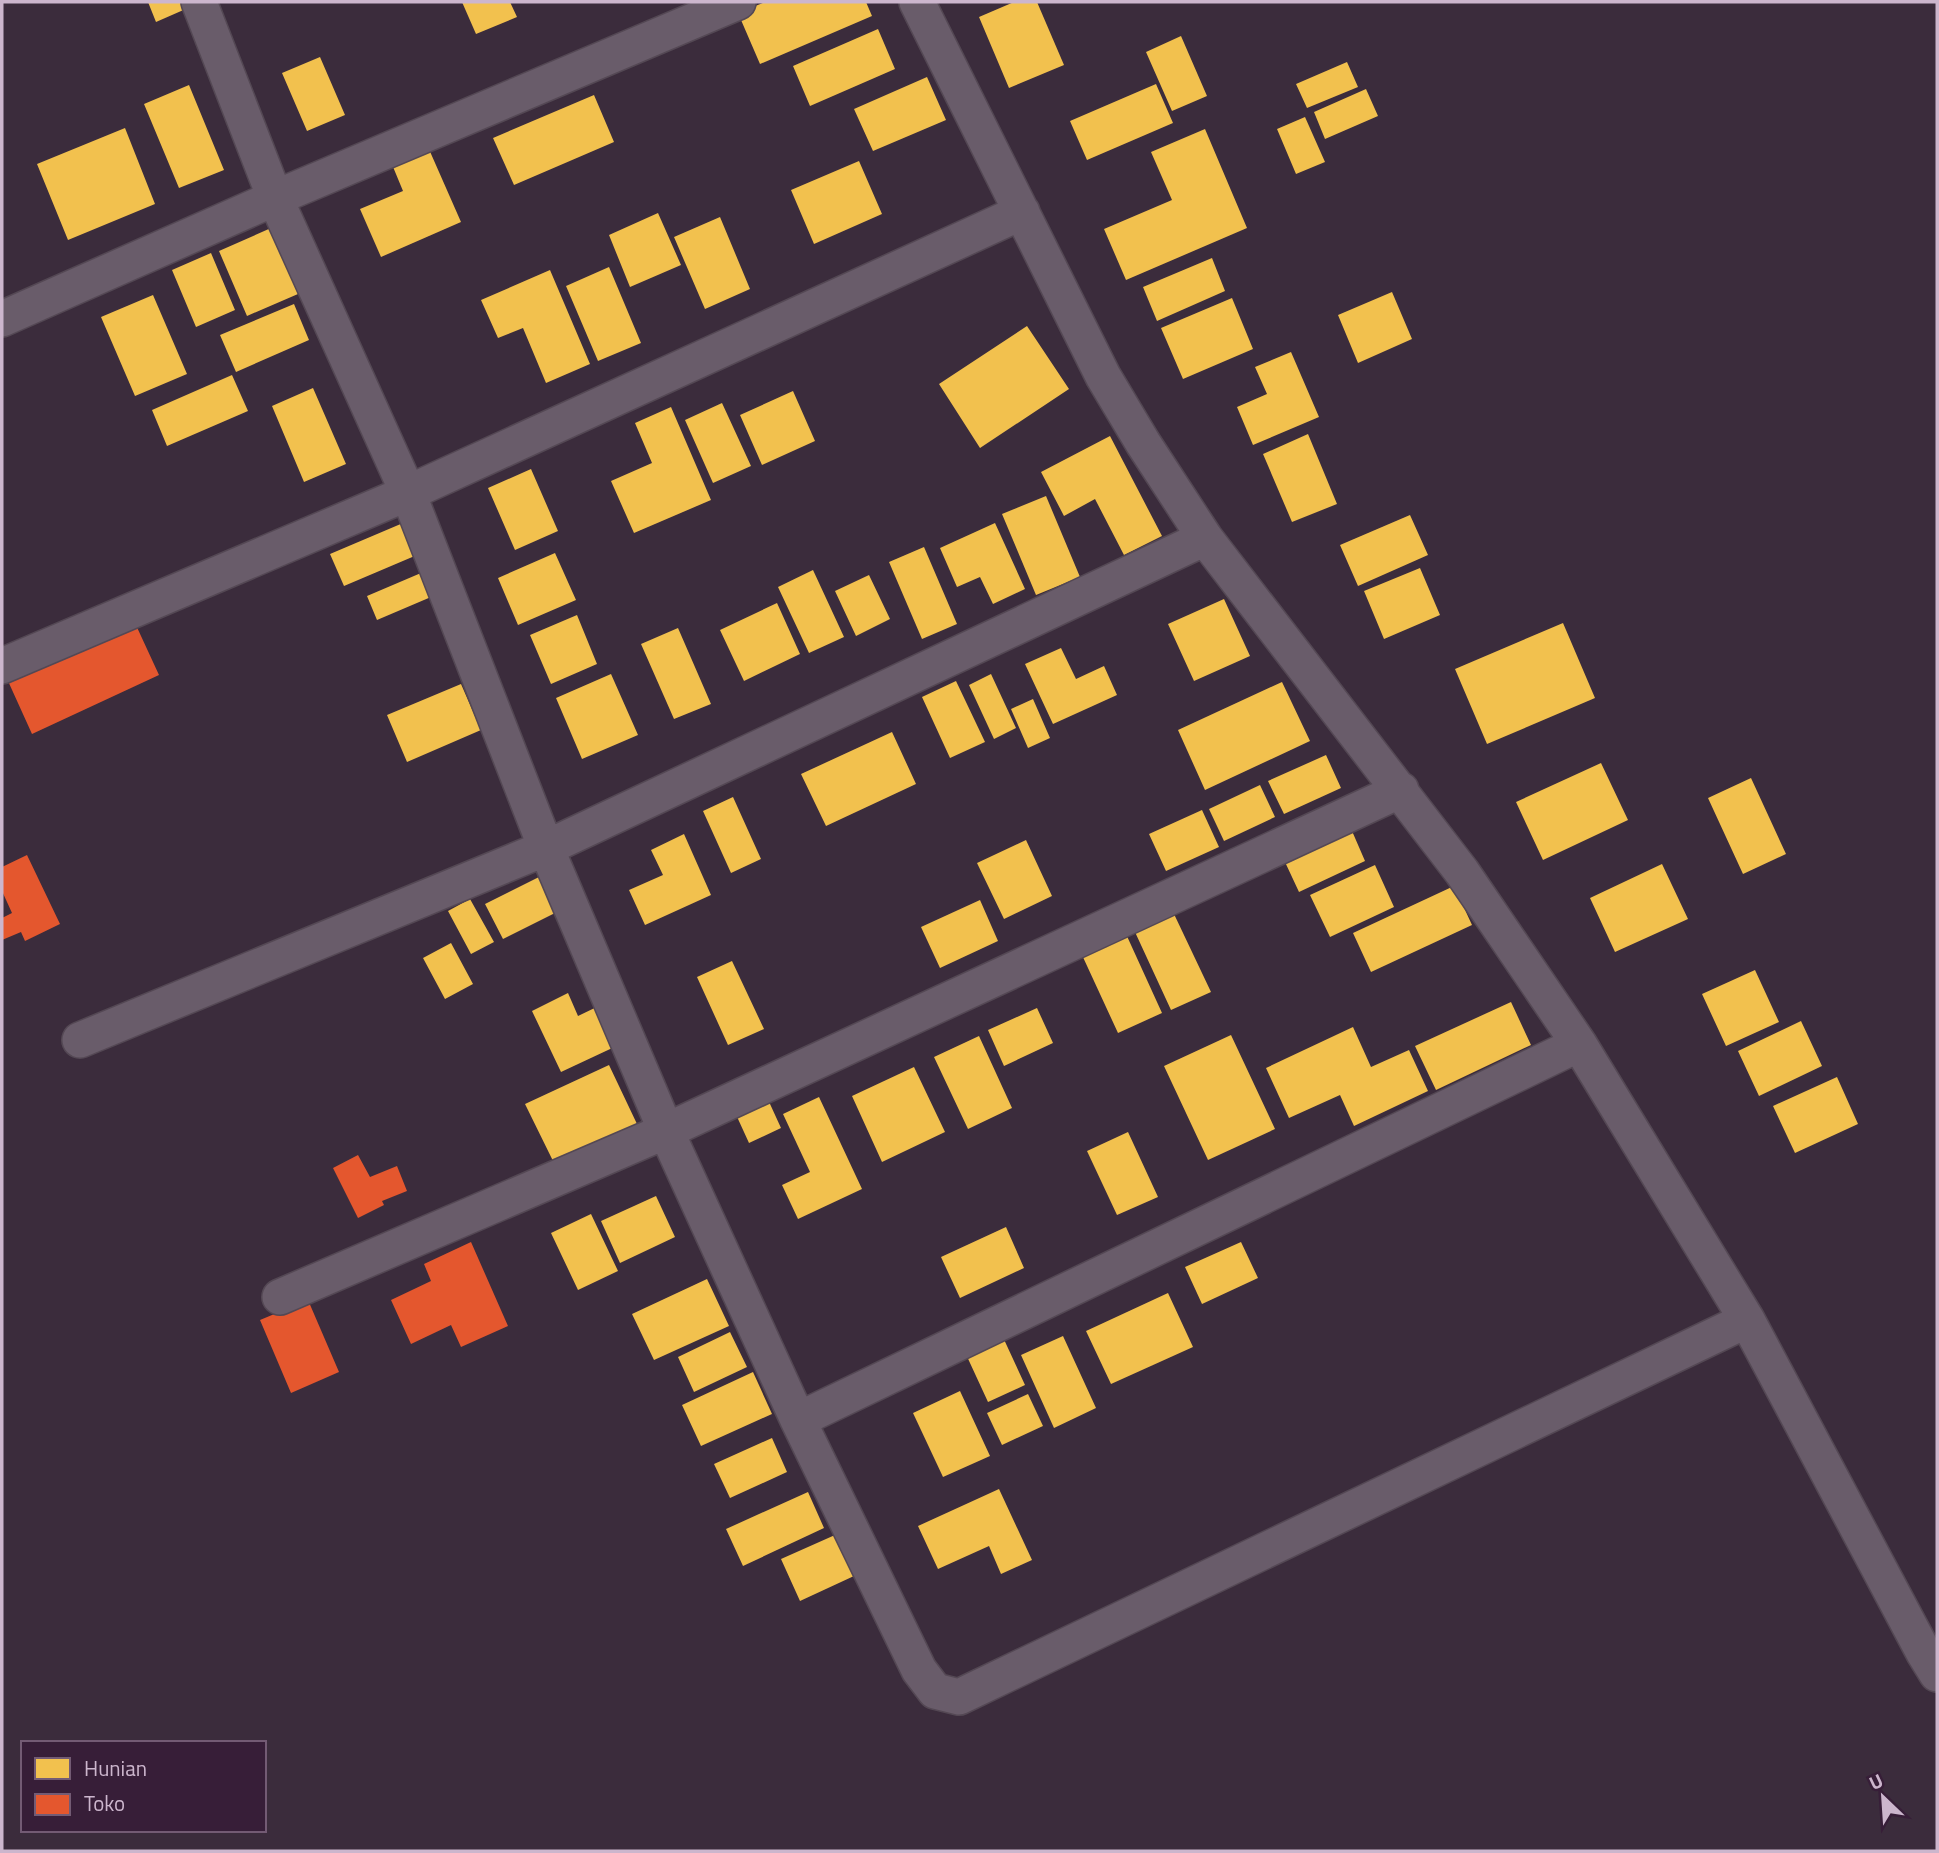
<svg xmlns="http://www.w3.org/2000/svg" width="1939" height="1853" font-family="'Titillium Web',sans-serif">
<rect width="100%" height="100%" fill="#3b2c3c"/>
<path fill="#f2c14e" d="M148 2H186L188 8 156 22Z
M462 2H510L517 17 476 34Z
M765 2H866L872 16 760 64 738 13Z
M1014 2H1037L1064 65 1009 88 979 17Z
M878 29 895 69 810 106 793 66Z
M1181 36 1207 96 1172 111 1146 52Z
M320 57 345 115 307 131 282 73Z
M1347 62 1358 87 1307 108 1296 84Z
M927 77 946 120 873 151 854 109Z
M1156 84 1173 123 1087 160 1070 121Z
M189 85 224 170 179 188 144 104Z
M1366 89 1378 116 1325 139 1314 112Z
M594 95 614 142 514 185 493 138Z
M1305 117 1325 162 1296 174 1277 129Z
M125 128 155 204 68 240 37 164Z
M1205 129 1247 228 1126 280 1104 229 1172 200 1151 152Z
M428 147 461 222 381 257 360 209 403 191 391 162Z
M859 161 882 214 814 244 791 190Z
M658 213 681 265 630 287 609 235Z
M720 217 750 289 705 309 674 237Z
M271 228 298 294 247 316 219 251Z
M211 253 235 310 196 327 172 270Z
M1212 258 1225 291 1157 321 1143 287Z
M609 267 641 343 598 361 566 286Z
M550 270 590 364 546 383 523 328 498 338 481 300Z
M1392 292 1412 339 1358 363 1338 315Z
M153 295 187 374 135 396 101 317Z
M1232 298 1253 349 1183 379 1161 328Z
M294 304 309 340 236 372 220 335Z
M1027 326 1069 389 980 448 939 384Z
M1291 352 1319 417 1253 445 1237 407 1267 394 1255 367Z
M232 375 248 411 167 446 152 410Z
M313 388 346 464 304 482 272 406Z
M793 391 815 441 762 465 740 415Z
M722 403 751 466 713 483 685 420Z
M671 407 711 500 634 533 611 481 652 463 635 423Z
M1308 434 1337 504 1292 522 1263 454Z
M1110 436 1162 536 1124 555 1095 499 1064 516 1041 472Z
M531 469 558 531 515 550 488 488Z
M1046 496 1080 577 1036 595 1002 514Z
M1410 515 1428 555 1358 586 1340 545Z
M403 523 417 555 344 586 330 554Z
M995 523 1025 589 993 604 980 577 957 587 940 548Z
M924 547 957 624 922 639 889 562Z
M555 553 576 600 518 625 498 578Z
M1420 568 1440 615 1384 639 1364 591Z
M813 570 844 637 809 653 778 587Z
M421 573 431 597 377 620 367 596Z
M869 575 890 619 856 636 835 591Z
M1224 599 1250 656 1194 681 1168 624Z
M777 603 800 654 744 681 720 630Z
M577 615 597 664 551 684 530 635Z
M1563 623 1595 698 1487 744 1455 669Z
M678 628 711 704 674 719 641 644Z
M1061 648 1076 679 1104 666 1117 695 1053 724 1025 664Z
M611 674 638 735 582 759 556 698Z
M991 674 1016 728 994 739 969 685Z
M956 681 985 742 950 758 922 697Z
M1282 682 1310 741 1205 790 1178 730Z
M461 684 481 730 407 762 387 715Z
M1033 699 1050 738 1028 748 1011 709Z
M892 732 916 784 826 826 801 774Z
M1326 755 1341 788 1284 814 1268 781Z
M1601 763 1628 820 1543 860 1516 802Z
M1751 778 1786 854 1743 874 1708 798Z
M1260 785 1275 817 1224 841 1209 809Z
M733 797 761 859 731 873 703 811Z
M1202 810 1219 847 1166 871 1149 834Z
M1352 831 1365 861 1299 892 1285 862Z
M684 834 711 895 645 925 629 890 663 875 651 850Z
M1026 840 1052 896 1004 919 977 863Z
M1662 864 1688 919 1615 952 1590 898Z
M1375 865 1394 907 1330 937 1310 895Z
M541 876 559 911 503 939 485 904Z
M1454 886 1472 925 1371 972 1353 933Z
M470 899 494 942 471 954 448 911Z
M980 900 998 941 940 968 921 927Z
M1174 914 1211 992 1171 1010 1135 932Z
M1126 934 1162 1013 1118 1033 1082 955Z
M451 943 473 984 445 999 423 958Z
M732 961 764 1029 728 1045 697 977Z
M1755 970 1779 1022 1726 1046 1702 994Z
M568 993 578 1016 605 1003 623 1043 561 1072 532 1011Z
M1511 1002 1531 1045 1436 1090 1415 1046Z
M1037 1008 1053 1043 1004 1066 988 1030Z
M1801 1021 1822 1066 1759 1096 1738 1051Z
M1353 1027 1371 1067 1409 1050 1428 1091 1354 1126 1340 1095 1289 1118 1266 1068Z
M1231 1035 1275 1129 1208 1160 1164 1066Z
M979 1036 1012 1108 968 1129 934 1057Z
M609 1065 637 1124 554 1163 525 1104Z
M914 1067 945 1132 882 1162 852 1096Z
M1837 1077 1858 1124 1795 1153 1773 1106Z
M765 1093 781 1128 749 1143 733 1108Z
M819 1097 862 1189 798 1219 782 1185 810 1172 783 1114Z
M1128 1132 1158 1197 1117 1215 1087 1151Z
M656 1196 675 1237 620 1263 601 1221Z
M591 1214 618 1271 578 1290 551 1233Z
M1006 1227 1024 1268 960 1298 941 1257Z
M1241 1242 1258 1278 1202 1304 1185 1267Z
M707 1279 729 1326 654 1360 632 1314Z
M1168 1293 1193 1347 1111 1384 1086 1331Z
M730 1332 747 1367 694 1392 678 1357Z
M1001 1333 1025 1385 988 1402 964 1350Z
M1063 1336 1096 1408 1054 1428 1021 1355Z
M753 1372 772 1414 701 1446 682 1405Z
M960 1391 990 1456 943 1477 913 1413Z
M1028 1394 1043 1426 1002 1445 987 1413Z
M772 1438 787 1472 730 1498 714 1464Z
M999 1489 1032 1560 1001 1574 989 1546 938 1569 918 1526Z
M808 1492 824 1528 743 1566 726 1529Z
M835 1535 854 1576 800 1601 781 1559Z"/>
<path fill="#e4572e" d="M135 623 159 675 32 734 8 681Z
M27 855 60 924 25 941 21 932 2 940V918L12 913 2 891V867Z
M358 1155 370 1177 397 1166 407 1191 382 1201 384 1205 358 1218 333 1168Z
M471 1242 508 1326 461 1347 451 1325 411 1344 391 1300 431 1281 424 1264Z
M308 1300 339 1372 291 1393 260 1320Z"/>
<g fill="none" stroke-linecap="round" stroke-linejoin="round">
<defs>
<path id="street" d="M199 2 275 198 408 493 546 848 666 1131 798 1420 919 1670 935 1691 959 1697 1747 1320
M917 2 1103 376 1143 443 1205 538 1462 872 1579 1044 1747 1320 1924 1653 1937 1674
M2 319 275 198 738 2
M2 666 408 493 1022 212
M80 1040 546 848 1205 538
M280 1297 666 1131 1401 790
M798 1420 1579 1044"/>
</defs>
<use href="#street" stroke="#544854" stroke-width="38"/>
<use href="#street" stroke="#695c6a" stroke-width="35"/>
</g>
<rect width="1939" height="1853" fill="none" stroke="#ccb6cd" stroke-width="7"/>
<rect x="21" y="1741" width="245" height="91" fill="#371e38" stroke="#735b74" stroke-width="2"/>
<rect x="35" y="1758" width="35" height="21" fill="#f2c14e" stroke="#735b74" stroke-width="2"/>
<text x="84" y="1776" font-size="21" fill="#ccb6cd">Hunian</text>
<rect x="35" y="1794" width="35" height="21" fill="#e4572e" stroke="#735b74" stroke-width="2"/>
<text x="84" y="1811" font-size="21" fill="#ccb6cd">Toko</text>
<g transform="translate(1883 1797) rotate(335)" stroke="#371e38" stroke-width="5" paint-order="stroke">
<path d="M0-5L12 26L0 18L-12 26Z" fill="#ccb6cd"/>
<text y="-10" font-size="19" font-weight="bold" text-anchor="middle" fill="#ccb6cd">U</text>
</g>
</svg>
